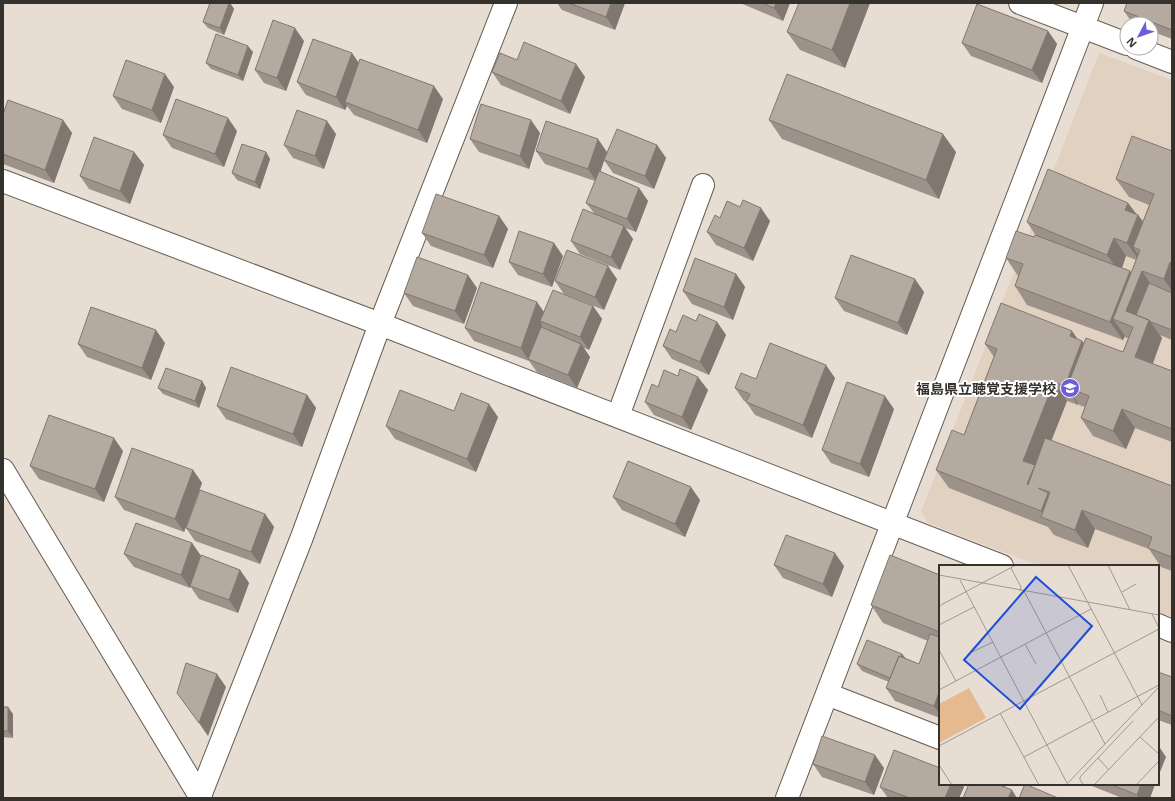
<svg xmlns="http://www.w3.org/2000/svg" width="1175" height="801" font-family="'Open Sans','Noto Sans JP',sans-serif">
<rect width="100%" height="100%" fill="#e8ddd2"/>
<path fill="#e1d1c1" d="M1099 53 1172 80V617L1158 612V566H1040L928 523 921 512Z"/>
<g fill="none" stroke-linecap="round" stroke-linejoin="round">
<defs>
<path id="minor" d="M1020 3 1127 44
M1136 48 1172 62
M3 181 380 324 1002 566
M618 416 703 185
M1158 625 1172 631
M827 694 940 738
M200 796 302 537 380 324 506 3
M787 798 1092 3"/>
<path id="tertiary" d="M3 470 201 798"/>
</defs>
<use href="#minor" stroke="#655b52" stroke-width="24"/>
<use href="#tertiary" stroke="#655b52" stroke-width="24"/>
<use href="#minor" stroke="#fff" stroke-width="22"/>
<use href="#tertiary" stroke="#fff" stroke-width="22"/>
</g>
<path fill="#9c928a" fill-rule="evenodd" d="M210 3H230L234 9 224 35 208 28 203 22Z
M557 3H625L615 30 562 10Z
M740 3H790L783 21Z
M870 3 845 68 800 50 787 32Z
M1172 3V39L1151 31V24H1133L1124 11Z
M1048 31 1057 44 1042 83 971 56 962 43Z
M304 41 286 91 264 83 255 70Z
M253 52 243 81 211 69 206 63Z
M517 60 576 64 585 77 570 114 501 85 492 72Z
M359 63 443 99 427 143 354 115 347 106 345 110 306 95 297 82Z
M174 87 161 123 122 109 113 96Z
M3 114 63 120 72 133 54 183 3 164Z
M769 120 956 152 939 199 782 139Z
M237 131 224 167 172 148 163 135Z
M540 133 529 169 479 152 470 139Z
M336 134 324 169 293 158 284 145Z
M657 145 666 158 654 189 613 173 604 160Z
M536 151 607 152 600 172 639 188 648 201 636 232 625 228 633 239 620 270 580 254 571 241 594 213 586 203 595 181 545 164Z
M1172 151V340L1160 335 1162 338 1153 364 1172 371V442L1135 428 1126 449 1093 436 1081 418 1085 407 1079 405 1078 403V405L1067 401 1051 441 1172 486V571L1161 567 1149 549 1095 529 1088 548 1054 535 1048 527 949 488 936 470 964 435 994 357 985 344 1072 331 1077 339 1082 341 1084 343 1123 352 1128 338H1126L1125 336 1123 340 1027 305 1015 286 1018 276 1006 258 1036 236 1027 222 1128 203 1136 214 1138 215 1143 221 1149 205 1129 197 1116 179ZM1126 256 1136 260 1131 273 1122 268Z
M134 152 144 165 130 204 89 189 80 176Z
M266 152 270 159 260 189 237 180 232 173Z
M499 216 508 229 493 268 431 246 422 233Z
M720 218 770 221 753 261 716 245 707 232Z
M563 256 552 287 518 275 509 262Z
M736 274 745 287 733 320 692 304 683 291Z
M617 279 604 310 564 294 555 281Z
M477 288 464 324 413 306 404 293Z
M924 292 907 335 844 311 835 298Z
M593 306 602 319 589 350 584 348 590 357 577 388 537 372 529 361 474 341 465 328 544 312Z
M696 321 717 322 726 335 709 375 672 359 663 346Z
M165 343 151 380 87 357 78 344Z
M835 378 812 438 755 415 746 402H747L744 401 735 388 756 379Z
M202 381 206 388 199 408 163 394 158 388Z
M658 387 708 390 691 430 654 415 645 402Z
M307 395 316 408 302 447 226 419 217 406Z
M894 409 869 477 831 463 822 450Z
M454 411 498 417 476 472 395 439 386 426Z
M123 451 104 502 39 479 30 466Z
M193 470 202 483 184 532 124 510 115 497Z
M613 497 700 500 685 537 622 510Z
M265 514 274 527 260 564 195 541 186 528Z
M192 543 201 556 240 570 249 583 238 613 199 599 190 586V588L134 567 124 554Z
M774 565 844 566 832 597 783 578Z
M940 575V718L895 701 886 688 889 682 862 671 857 664 902 654 905 658 919 664 928 641 883 623 871 605Z
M1158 672 1172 677V725L1158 720Z
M3 707 13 714V738L3 737Z
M813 764 884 768 874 795 822 777Z
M1090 784H1155L1150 798H1122L1092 786Z
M880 787H964L959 798H888Z"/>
<path fill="#7f7770" d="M229 3H230L234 9 224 35 220 28Z
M611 3H625L615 30 606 17Z
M776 3H790L783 21 774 8Z
M850 3H870L845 68 832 50Z
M295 28 304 41 286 91 277 78Z
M1048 31 1057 44 1042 83 1032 70Z
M248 46 253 52 243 81 238 75Z
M352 53 361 66 345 102 347 106 345 110 336 97Z
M576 64 585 77 570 114 561 101Z
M165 74 174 87 161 123 152 110Z
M434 86 443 99 427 143 418 130Z
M228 118 237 131 224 167 215 154Z
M63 120 72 133 54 183 45 170Z
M531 120 540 133 529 169 520 156Z
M327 121 336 134 324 169 315 156Z
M943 134 956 152 939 199 926 180Z
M598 139 607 152 597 182 588 169Z
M657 145 666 158 654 189 645 176Z
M134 152 144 165 130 204 120 191Z
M266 152 270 159 260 189 255 182Z
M639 188 648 201 636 232 627 219Z
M1128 203 1138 216V215L1151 234 1133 247 1141 259 1140 262 1127 243 1125 210Z
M761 208 770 221 753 261 744 248Z
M499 216 508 229 493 268 484 255Z
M624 226 633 239 620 270 611 257Z
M1114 238 1126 256 1120 273 1107 255Z
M554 243 563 256 552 287 543 274Z
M1170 262 1172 265V291L1164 279Z
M608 266 617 279 604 310 595 297Z
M1130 271 1137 282 1142 271 1154 289 1143 319H1113L1125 336 1123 340 1110 322Z
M736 274 745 287 733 320 724 307Z
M468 275 477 288 464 324 455 311Z
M915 279 924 292 907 335 898 323Z
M537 302 546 315 540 321 542 325 530 360 528 359 521 348Z
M593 306 602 319 589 350 580 337Z
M1149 320 1162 338 1148 375 1135 357Z
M717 322 726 335 709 375 700 362Z
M156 330 165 343 151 380 142 368Z
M1072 331 1081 344 1082 341 1095 359 1067 387 1078 403V405L1065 386 1070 336Z
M581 344 590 357 577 388 568 375Z
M826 365 835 378 812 438 803 425Z
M698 377 708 390 691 430 682 417Z
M202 381 206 388 199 408 195 401Z
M1054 382 1067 401 1039 472 1045 490 1027 484 1023 461Z
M307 395 316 408 302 447 293 434Z
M885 396 894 409 869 477 860 464Z
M489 404 498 417 476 472 467 459Z
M1122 409 1135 428 1126 449 1113 431Z
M114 438 123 451 104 502 95 489Z
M193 470 202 483 184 532 175 519Z
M691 487 700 500 685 537 675 524Z
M1048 493 1061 511 1047 519 1041 511Z
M1082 510 1095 529 1088 548 1075 530Z
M265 514 274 527 260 564 251 552Z
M192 543 201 556 190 588 181 575Z
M835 553 844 566 832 597 823 584Z
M240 570 249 583 238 613 229 600Z
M902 654 907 660 892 678Z
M217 674 226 687 208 736 199 723Z
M940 690V708H939L940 709V715L934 706Z
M8 707 13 714V738L8 731Z
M1158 745 1166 757 1158 777Z
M875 755 884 768 874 795 865 782Z
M951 784H962L964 787 959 798H945Z
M994 784H1003L1006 788Z
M1141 784H1155L1150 798H1139L1137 795Z
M1012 790 1017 798H1008Z"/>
<path fill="#b5aaa0" stroke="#7f7770" d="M210 3H229L220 28 203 22Z
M569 3H611L606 17Z
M762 3H776L774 8Z
M799 3H850L832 50 787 32Z
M1127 3H1172V30L1124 11Z
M977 4 1048 31 1032 70 962 43Z
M273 20 295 28 277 78 255 70Z
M216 34 248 46 238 75 206 63Z
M313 39 352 53 336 97 297 82Z
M524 42 576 64 561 101 492 72 500 53 517 60Z
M360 59 434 86 418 130 345 102Z
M126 60 165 74 152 110 113 96Z
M787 74 943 134 926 180 769 120Z
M176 99 228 118 215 154 163 135Z
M8 100 63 120 45 170 3 154V114Z
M481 104 531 120 520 156 470 139Z
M297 110 327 121 315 156 284 145Z
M546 121 598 139 588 169 536 151Z
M617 129 657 145 645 176 604 160Z
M1132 136 1172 151V263L1170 262 1164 279 1142 271 1126 311 1149 320 1135 357 1172 371V429L1122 409 1113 431 1081 418 1089 396 1067 387 1086 338 1123 352 1133 327 1113 319 1140 250 1133 247 1154 194 1116 179Z
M94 137 134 152 120 191 80 176Z
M242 144 266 152 255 182 232 173Z
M1048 169 1128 203 1125 210 1138 215 1127 243 1114 238 1107 255 1027 222Z
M599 171 639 188 627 219 586 203Z
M436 194 499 216 484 255 422 233Z
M743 200 761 208 744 248 707 232 715 215 720 218 727 201 740 207Z
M583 209 624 226 611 257 571 241Z
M519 231 554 243 543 274 509 262Z
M1016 231 1034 237 1035 235 1130 271 1110 322 1015 286 1023 264 1006 258Z
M567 250 608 266 595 297 555 281Z
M851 255 915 279 898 323 835 298Z
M417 257 468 275 455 311 404 293Z
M695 258 736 274 724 307 683 291Z
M481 282 537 302 521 348 465 328Z
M1149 283 1172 293V330L1151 322 1149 320 1136 315Z
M553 290 593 306 580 337 540 321Z
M1001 303 1072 331 1070 336 1082 341 1065 386 1054 382 1023 461 1035 465 1027 484 1028 485 1045 438 1172 486V557L1148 548 1152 537 1082 510 1075 530 1041 517 1050 492 1038 488 1048 493 1041 511 936 470 952 430 964 435 997 349 985 344Z
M91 307 156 330 142 368 78 344Z
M699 314 717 322 700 362 663 346 670 329 676 332 683 315 696 321Z
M541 327 581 344 568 375 528 359Z
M770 343 826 365 803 425 746 402 750 394 735 388 741 373 756 379Z
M231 367 307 395 293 434 217 406Z
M166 368 202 381 195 401 158 388Z
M680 369 698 377 682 417 645 402 652 384 658 387 664 370 678 376Z
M847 382 885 396 860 464 822 450Z
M400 390 454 411 461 393 489 404 467 459 386 426Z
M49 415 114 438 95 489 30 466Z
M132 448 193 470 175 519 115 497Z
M628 461 691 487 675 524 613 497Z
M200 490 265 514 251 552 186 528Z
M136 523 192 543 181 575 124 554Z
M786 535 835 553 823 584 774 565Z
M201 555 240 570 229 600 190 586Z
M890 555 940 575V632L871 605Z
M930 634 940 637V690L934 706 886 688 899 656 919 664Z
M867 640 902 654 901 657 899 656 890 678 857 664Z
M186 663 217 674 199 723 177 693Z
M1158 672 1172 677V716L1158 710Z
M3 707H8V731H3Z
M822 736 875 755 865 782 813 764Z
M894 750 940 768V784H951L945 798H910L880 787Z
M969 784H997L1012 790 1008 798H963Z
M1025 784 1058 798H1019Z
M1110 784H1141L1137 795Z"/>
<defs>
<symbol id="school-disc" viewBox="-11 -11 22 22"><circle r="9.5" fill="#6b5dd7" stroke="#fff"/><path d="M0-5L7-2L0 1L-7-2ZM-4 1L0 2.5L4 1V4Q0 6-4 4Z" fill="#fff"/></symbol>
</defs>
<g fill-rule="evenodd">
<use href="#school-disc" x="1059" y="377" width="22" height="22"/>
</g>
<g text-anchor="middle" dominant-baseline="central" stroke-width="4" stroke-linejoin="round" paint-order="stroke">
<g font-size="14" font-weight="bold" fill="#35312d" stroke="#fff" text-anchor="end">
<text x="1056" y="388">福島県立聴覚支援学校</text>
</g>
</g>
<g transform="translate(939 565)">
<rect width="220" height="220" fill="#e8ddd2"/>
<path d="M30 123 47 153 0 178V139Z" fill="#e5ba91"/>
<path fill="none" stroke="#a09890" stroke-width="1" d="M129 0 203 140M169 0 191 45M72 3 82 22 81 26M0 10 220 50M21 15 128 218M85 26 166 179M183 27 197 19M0 41 77 0M213 49 220 63M0 60 35 42M86 79 97 99M0 85 17 116M33 87 54 77M0 125 152 44M161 130 169 147M61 148 100 220M201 172 220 189M0 181 220 64M85 192 220 120M159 193 170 205M0 200 13 220M127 220 220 122M145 220 141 215V212L194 156M155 220 220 152M197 220 220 196"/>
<path fill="#1d4ed8" fill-opacity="0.15" stroke="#1d4ed8" stroke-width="2" d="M97 12 153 61 81 144 25 95Z"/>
<rect width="220" height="220" fill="none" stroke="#35312d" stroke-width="2"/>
</g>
<rect width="1175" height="801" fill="none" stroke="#35312d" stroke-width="8"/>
<g transform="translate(1139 36) rotate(229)"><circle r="19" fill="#ffffff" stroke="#aeadab"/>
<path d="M0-3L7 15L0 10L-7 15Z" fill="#6b5dd7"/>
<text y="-6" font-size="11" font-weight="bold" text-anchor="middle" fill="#35312d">N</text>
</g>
</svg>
